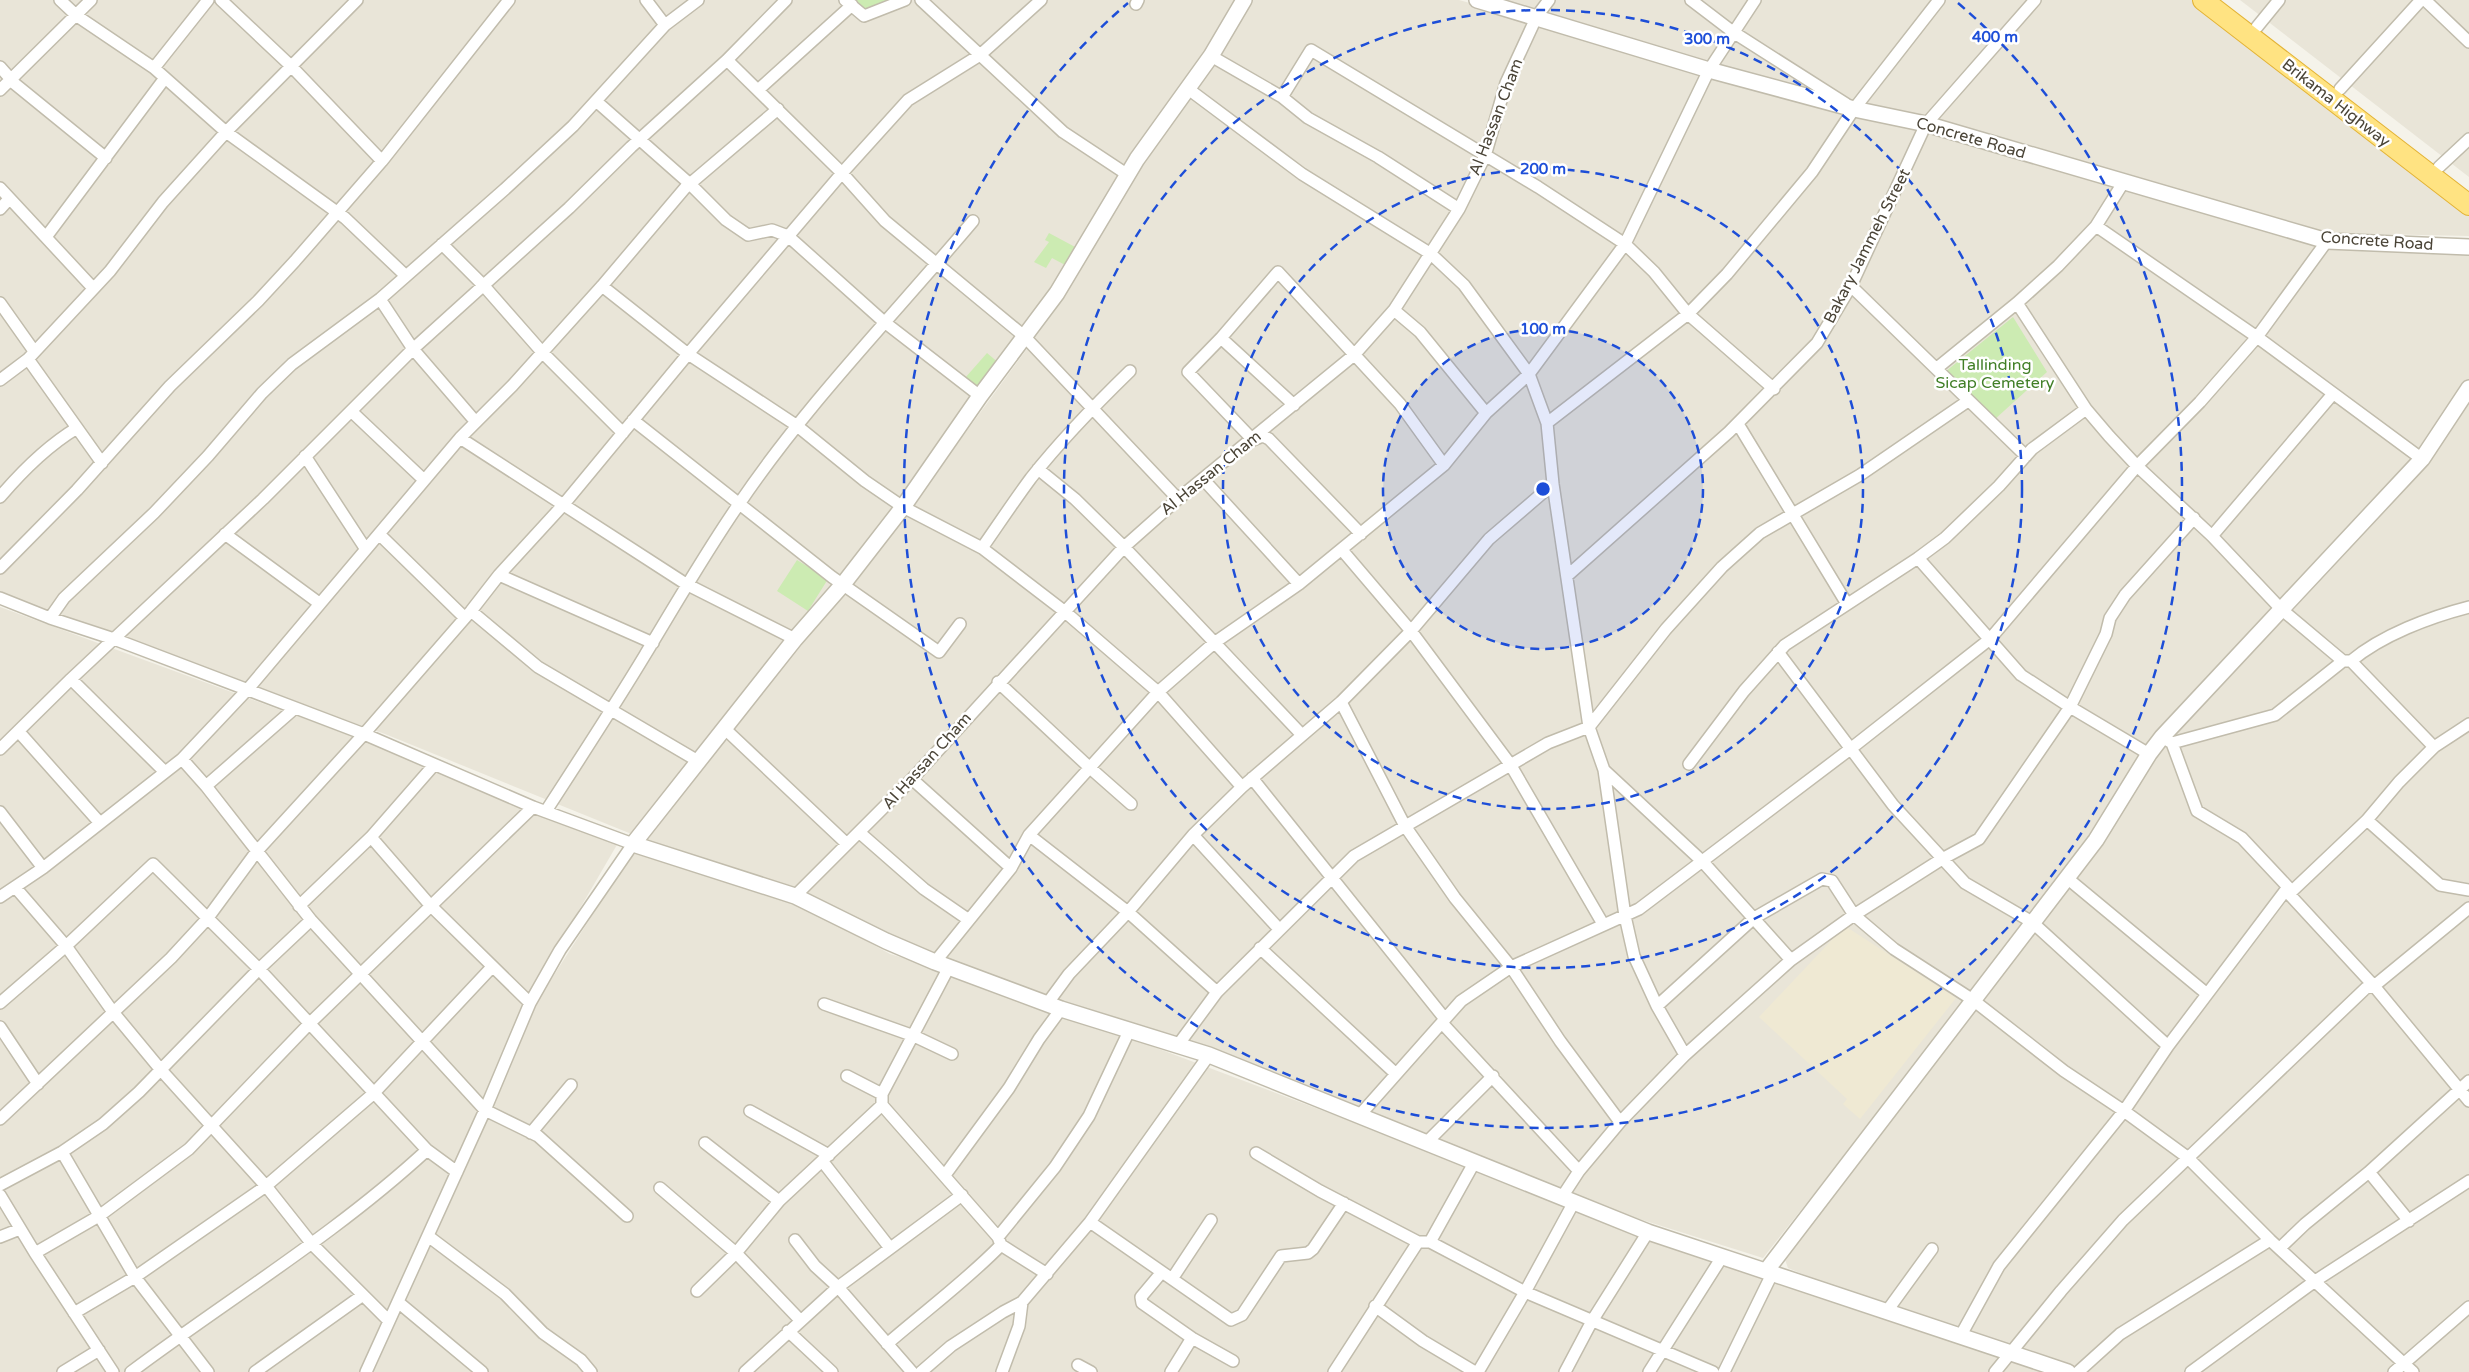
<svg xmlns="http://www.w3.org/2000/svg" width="2469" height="1372" font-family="'Varela Round',sans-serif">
<rect width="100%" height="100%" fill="#f5f3ea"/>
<path fill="#e9e5d8" d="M0 0H1240L1056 289 905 495 634 835 385 734 0 595Z
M1248 0H1459L1932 132 2316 246 2367 249 2469 251V384L2422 454 2203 691 1972 995 1763 1258 1595 1205 916 951 801 897 644 839 903 518 1054 312 1116 204Z
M1501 0H2192L2469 214V236L2330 233 1718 68Z
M2240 0H2469V177Z
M2469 397V1372H2083L1827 1284 1788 1268 1783 1254 2149 756Z
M0 607 373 744 618 843 529 996 482 1108 362 1372H0Z
M634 850 710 870 808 909 890 954 953 973 1114 1032 1774 1281 2058 1372H371L538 1000Z"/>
<path fill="#efe9d3" d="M1845 926 1956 998 1860 1119 1843 1104 1847 1099 1759 1017Z"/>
<path fill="#ccebb2" d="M852 0H894L866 12Z
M1049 233 1077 248 1067 266 1052 258 1046 268 1034 262 1049 242 1045 240Z
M2013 317 2047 372 1994 420 1945 372Z
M987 353 1000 364 978 389 965 378Z
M797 560 828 579 808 611 777 591Z"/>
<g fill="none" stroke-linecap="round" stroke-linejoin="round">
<defs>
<path id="minor" d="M60 0 77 16 154 68 226 132 345 218 406 276
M221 0 291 66 382 161
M646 0 665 25
M845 0 864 16 905 0
M921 0 1063 132 1128 175
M1691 0 1733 32 1846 104
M2425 0 2469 42
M1136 4 1138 0
M2257 27 2279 0
M1211 56 1282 97 1308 118 1378 157 1459 209
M727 60 842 173 885 221 1024 336 1178 499
M0 67 15 84 106 158
M154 68 208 0
M1187 88 1302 174 1431 254 1464 285 1529 374 1547 423 1553 484 1589 727 1604 770 1625 916 1634 956 1657 1006 1685 1055
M2340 89 2421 0
M0 90 91 0
M758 90 852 5
M1282 97 1311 50 1538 187 1625 244 1654 272 1688 314 1774 389
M596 101 690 184 726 220 748 235 772 230 788 236 883 321 980 396
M2439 167 2469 139
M0 188 93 288
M0 209 9 199
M2096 226 2257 337 2422 459
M46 237 165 78
M442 244 484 286 542 352 623 433
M602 286 688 354 796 425 865 481 903 507 982 548 1064 611 1158 692 1242 787
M1851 286 2026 456
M380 299 413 349 475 421
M0 303 34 351
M2017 303 2086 409 2109 436 2137 466 2212 536 2281 609 2343 661
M1394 310 1420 332 1486 413
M1221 338 1294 405
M28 359 102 463
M1937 368 2017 303 2058 266 2096 226 2123 183
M0 380 28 359 110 271 163 202 226 132 357 0
M351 411 424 480
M633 420 832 577 939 652 960 624
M1547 423 1688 314 1727 274 1812 172 1854 109 1939 0
M1738 424 1847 604
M460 438 686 584 795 639
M305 456 365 548
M1038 469 1075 499 1124 547 1302 735
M1203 479 1299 584
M0 497C23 470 47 446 77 428
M225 534 319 603
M379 534 465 618
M1361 534 1269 439 1263 436 1253 440 1188 372 1221 338 1278 272 1400 404 1444 465
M2212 536 2332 395
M982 548C998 525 1014 501 1031 478 1061 440 1095 405 1130 371
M1342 550 1411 631 1510 764 1603 924
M1918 558 2021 675 2070 707 2149 754
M0 568 77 490 170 386 258 301 295 261 382 161 509 0
M499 575 653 643
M1567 576 1729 432 1817 343 1851 286 1926 124 2035 0
M0 598 50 618 114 639 364 734 533 807 633 844 560 950 530 1003 485 1110 366 1372
M471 611 538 667 698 761
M50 618 64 598 154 513 208 456 262 393 292 364 380 299 505 189 573 126 665 25 698 0
M1778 652 1893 805 1965 883 2032 922 2168 1046
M2351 661 2434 747
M71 679 165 772
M998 682 1089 767 1131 804
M1341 702 1405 826 1455 898 1511 967 1560 1041 1620 1122
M724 728 847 844
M19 732 100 823
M2162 737 2172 743 2197 811 2242 838 2288 887 2289 894 2374 986 2469 1101
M2172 743 2275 715 2343 661H2351C2382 635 2430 617 2469 607
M0 749 71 679 263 499 413 349 569 208 631 147 727 60 786 0
M182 759 206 786 311 920 485 1110 538 1136 627 1216
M1689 764 1744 691 1785 645 1918 558 1945 538 1999 486 2032 449 2086 409
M1604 770 1703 862 1791 960
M1252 778 1445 1019
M912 779 1011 868
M206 786 295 708
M546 811C579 760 613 708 645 655 676 604 705 553 739 504 808 402 894 315 973 221
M0 812 43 868
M2367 820 2440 885 2469 890
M860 833 924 889 969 920
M1029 835 1128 912 1217 992
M1193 835 1279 929
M371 837 430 905 530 1003
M2067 878 2207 994
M15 887 66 946 113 1012 161 1070 266 1186 312 1244 389 1321
M2289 894 2367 820 2399 782 2434 747 2469 724
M795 896 912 779 1124 547 1178 499 1354 355 1394 310 1459 209 1485 156 1506 83 1537 16 1549 0
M0 897 43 868 182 759 248 689 460 438 512 386 602 286 685 188 778 109
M299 906 371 837 434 765
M1260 948 1395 1073
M935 962 1011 868 1029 835 1158 692 1214 643 1299 584 1444 465 1486 413 1529 374 1625 244 1709 70 1755 0
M0 1003 66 946 153 864 259 969 427 1150 457 1172
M824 1004 914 1036 952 1054
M1047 1004 1069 974 1128 912 1193 835 1242 787 1341 702 1411 631 1489 539 1553 484
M1657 1006 1754 918 1822 879 1832 881 1854 915 1894 949 1973 1000 2064 1071 2124 1111 2187 1157 2270 1240 2413 1372
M1442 1023 1579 1171
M0 1027 38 1084
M1178 1045 1217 992 1354 856 1548 743 1589 727 1666 629 1722 567 1760 533 1860 475 1968 401
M847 1076 882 1094
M882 1105 998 1237 1001 1245 1047 1274
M750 1111 829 1155
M1359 1116 1461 1001 1511 967 1639 909 1849 750 1990 639 2137 466 2200 402 2257 337 2327 241
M0 1119 171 958 207 919 257 851 364 734 471 611 499 575 564 504 688 354 842 173 908 100 980 55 1041 0
M531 1133 571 1085
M705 1143 779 1201
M1426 1143 1493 1076
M62 1152 135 1277 208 1372
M1256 1153 1320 1191 1418 1242H1430L1525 1292 1713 1372
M823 1162 890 1248
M2369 1172 2409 1221
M945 1175 1009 1088 1039 1039 1061 1009
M0 1185 62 1152 103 1124 139 1092 259 969 311 920
M660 1188 736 1253 800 1320
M0 1195 35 1253 113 1372
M1562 1197 1579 1171 1620 1122 1685 1055 1791 960 1854 915 1942 859 1979 839 2070 707 2106 634 2110 618 2125 595 2194 518
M1090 1222 1231 1320 1242 1315 1281 1256 1308 1253 1313 1249 1344 1203
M428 1236 505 1294 543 1333 581 1360 591 1372
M0 1237 20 1229
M998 1237 1055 1167 1089 1116 1130 1029
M795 1240 815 1266 838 1287 912 1372
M1430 1242 1474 1163
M2280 1248 2305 1224 2369 1172 2469 1081
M35 1253 99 1216 189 1149 310 1023 533 807
M1162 1272 1141 1297 1142 1303 1192 1338 1233 1361
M1172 1279 1211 1220
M697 1291 736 1253 779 1201 882 1105V1094L949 967
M398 1302 482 1372
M1375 1306 1423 1341 1475 1372
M1887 1311 1932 1249
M74 1313 135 1277 266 1186 373 1094 492 967
M788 1331 832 1372
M1961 1335 1999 1266 2124 1111 2168 1046 2288 887
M887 1344C925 1311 966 1281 1001 1245
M1078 1365 1091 1372
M63 1372 99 1350
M131 1372C230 1298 336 1234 427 1150
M255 1372 363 1295
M745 1372 838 1287 962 1195
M921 1372 951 1346 1003 1312 1022 1302 1090 1222 1209 1055
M1002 1372 1019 1326 1022 1302
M1171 1372 1192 1338
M1334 1372 1418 1242
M1478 1372 1525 1292 1574 1202
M1565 1372 1592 1321 1648 1232
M1649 1372 1722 1257
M1724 1372 1772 1274
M1995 1372 2061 1291 2123 1220 2366 988 2374 986 2469 908
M2078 1372 2120 1334 2270 1240
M2191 1372 2315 1281 2469 1181
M2394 1372 2469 1307"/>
<path id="tertiary" d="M1244 0 1211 56 1137 159 1057 293 980 396 903 507 844 583 795 639 633 844 795 896 886 941 935 962 1061 1009 1209 1055 1648 1232 2068 1372
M1477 0 1709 70 1854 109 1926 124 2327 241 2469 247
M1766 1271 2096 840 2149 754 2162 737 2422 459 2469 388"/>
<path id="trunk" d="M2203 0 2469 205"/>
</defs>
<use href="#minor" stroke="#c1bcac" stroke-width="14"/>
<use href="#tertiary" stroke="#c1bcac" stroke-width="18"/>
<use href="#trunk" stroke="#e3b336" stroke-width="22"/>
<use href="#minor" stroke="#fff" stroke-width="11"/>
<use href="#tertiary" stroke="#fff" stroke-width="15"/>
<use href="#trunk" stroke="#ffe382" stroke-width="20"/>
</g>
<circle cx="1543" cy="489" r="160" fill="#1d4ed8" fill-opacity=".12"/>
<g fill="none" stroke="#1d4ed8" stroke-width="2.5" stroke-dasharray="9 6">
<circle cx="1543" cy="489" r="160"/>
<circle cx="1543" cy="489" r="320"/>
<circle cx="1543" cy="489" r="479"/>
<path d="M1958 3A639 639 0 1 1 1128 3"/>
</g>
<g text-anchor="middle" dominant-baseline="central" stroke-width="5" stroke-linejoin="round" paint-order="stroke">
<g font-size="16" fill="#4a4437" stroke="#fff">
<text transform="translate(2336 103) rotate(38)">Brikama Highway</text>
<text transform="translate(1496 117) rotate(-69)">Al Hassan Cham</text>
<text transform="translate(1971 138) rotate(16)">Concrete Road</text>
<text transform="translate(2377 241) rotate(4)">Concrete Road</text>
<text transform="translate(1867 246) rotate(-63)">Bakary Jammeh Street</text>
<text transform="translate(1211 473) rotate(-39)">Al Hassan Cham</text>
<text transform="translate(927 761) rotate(-48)">Al Hassan Cham</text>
</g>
<g font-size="16" fill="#417f27" stroke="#fff">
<text x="1995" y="365">Tallinding<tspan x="1995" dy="18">Sicap Cemetery</tspan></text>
</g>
</g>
<circle cx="1543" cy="489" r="8" fill="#1d4ed8" stroke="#fff" stroke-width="2.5"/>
<g font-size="15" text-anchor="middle" font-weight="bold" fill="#1d4ed8" stroke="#fff" stroke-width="5" stroke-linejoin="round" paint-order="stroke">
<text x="1995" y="42">400 m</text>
<text x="1707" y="44">300 m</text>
<text x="1543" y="174">200 m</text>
<text x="1543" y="334">100 m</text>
</g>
</svg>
